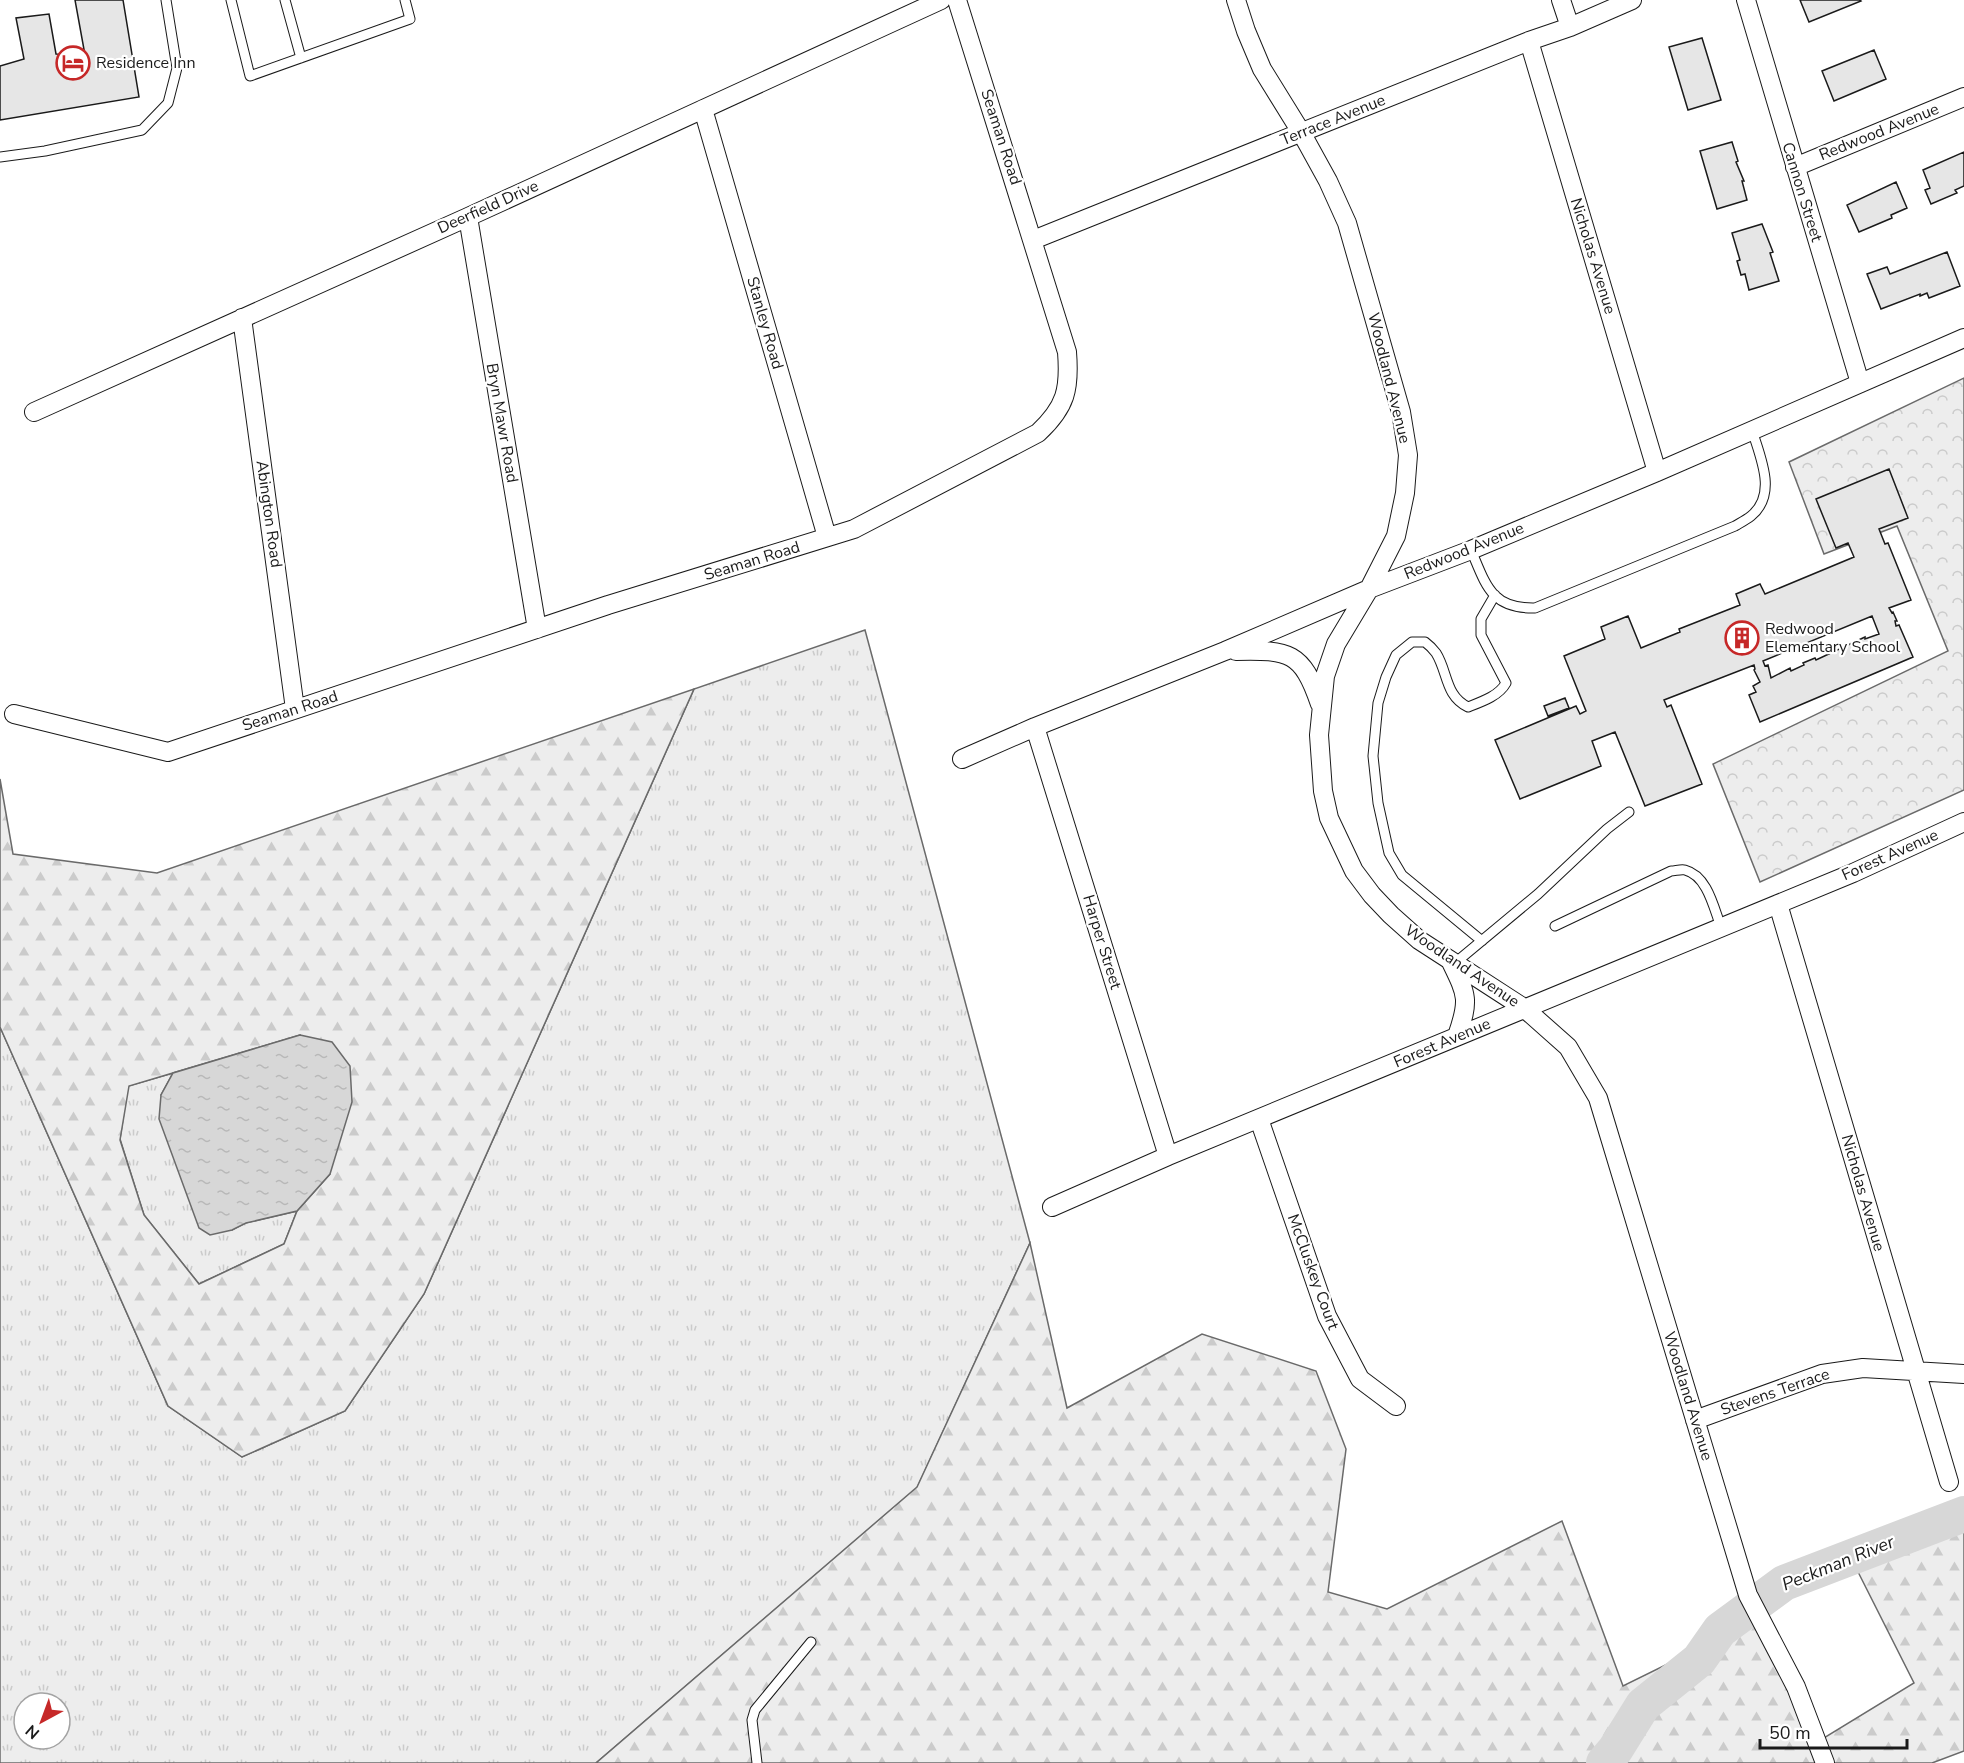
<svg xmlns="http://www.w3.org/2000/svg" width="1964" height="1763" font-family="'Nunito Sans',sans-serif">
<defs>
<pattern id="grass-tufts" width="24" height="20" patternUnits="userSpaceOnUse" patternTransform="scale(1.5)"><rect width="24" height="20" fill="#ededed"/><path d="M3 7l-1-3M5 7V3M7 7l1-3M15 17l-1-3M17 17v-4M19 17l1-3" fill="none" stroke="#cbcbcb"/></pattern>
<pattern id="forest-firs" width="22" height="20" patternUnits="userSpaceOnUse" patternTransform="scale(1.5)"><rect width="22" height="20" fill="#ededed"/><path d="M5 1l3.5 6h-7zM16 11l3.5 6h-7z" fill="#cbcbcb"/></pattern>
<pattern id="park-crowns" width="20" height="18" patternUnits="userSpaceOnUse" patternTransform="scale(1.5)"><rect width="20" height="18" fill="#ededed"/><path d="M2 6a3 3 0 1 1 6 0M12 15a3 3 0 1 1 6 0" fill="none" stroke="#cbcbcb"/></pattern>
<pattern id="water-ripples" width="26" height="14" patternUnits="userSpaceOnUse" patternTransform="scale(1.5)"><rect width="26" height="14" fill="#d7d7d7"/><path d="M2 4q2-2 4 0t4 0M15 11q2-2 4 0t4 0" fill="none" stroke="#b8b8b8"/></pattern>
</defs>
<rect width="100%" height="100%" fill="#fff"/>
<path fill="url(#grass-tufts)" stroke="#6a6a6a" stroke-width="1.5" fill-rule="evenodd" d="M865 630 1030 1243 917 1488 596 1763H0V1027L168 1406 242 1457 345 1411 424 1294 694 689ZM24 1703H60V1739H24Z
M173 1073 161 1095 232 1230 245 1223 297 1211 284 1244 199 1284 144 1215 120 1139 128 1086Z"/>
<path fill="url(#forest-firs)" stroke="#6a6a6a" stroke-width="1.5" fill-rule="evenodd" d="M694 689 424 1294 345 1411 242 1457 168 1406 0 1027V779L13 854 157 873ZM300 1035 330 1174 297 1211 284 1244 199 1284 144 1215 120 1140 129 1086Z
M1030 1243 1067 1408 1202 1334 1316 1371 1346 1449 1328 1592 1387 1609 1562 1521 1623 1686 1763 1617 1824 1738 1914 1683 1850 1556 1964 1513V1751L1932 1763H596L917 1487Z"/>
<path fill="url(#park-crowns)" stroke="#6a6a6a" stroke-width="1.5" d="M1964 378V790L1760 882 1713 764 1948 651 1897 526 1824 554 1789 462Z"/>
<path fill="url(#water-ripples)" stroke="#6a6a6a" stroke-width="1.5" d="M300 1035 332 1042 350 1066 352 1102 330 1174 297 1211 246 1223 232 1230 210 1235 199 1228 159 1119 161 1095 173 1073Z"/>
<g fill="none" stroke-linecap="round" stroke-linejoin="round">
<path stroke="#d7d7d7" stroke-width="36" d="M1604 1763 1615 1750 1643 1705 1699 1660 1720 1630 1784 1583 1964 1514"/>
</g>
<path fill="#e6e6e6" stroke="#1a1a1a" stroke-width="1.5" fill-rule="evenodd" d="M75 0H123L139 97 0 120V66L24 59 16 18 49 14 56 54 85 55Z
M1800 0H1860L1861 1 1809 22Z
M1702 38 1721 100 1688 110 1669 47Z
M1874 50 1886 79 1834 101 1822 71Z
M1732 142 1738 161 1736 162 1744 181H1742L1747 200 1717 209 1700 151Z
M1964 152V186L1955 190 1957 193 1931 204 1925 190 1930 188 1923 170Z
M1896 182 1907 208 1891 215 1892 218 1859 232 1847 205Z
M1762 224 1773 252 1770 253 1779 281 1749 290 1745 274 1741 275 1737 261 1740 260 1732 233Z
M1947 252 1960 286 1929 298 1927 293 1920 296V294L1881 309 1867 274 1887 267 1890 274Z
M1889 469 1908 518 1879 529 1885 544 1888 543 1911 600 1889 608 1892 613 1893 612 1897 621H1895L1896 626 1899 625 1913 657 1760 722 1749 695 1756 692 1753 686 1760 682 1754 670 1755 669 1754 665 1664 700 1667 707 1671 705 1702 784 1645 806 1615 732 1592 741 1601 766 1520 799 1495 740 1576 706 1580 714 1586 711 1564 656 1605 639 1601 627 1628 616 1641 648 1680 632 1679 629 1740 605 1736 594 1760 584 1765 594 1854 557 1848 543 1836 548 1816 499ZM1872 616 1879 634 1865 639V637L1816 660 1815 658 1803 663 1804 665 1791 671 1790 668 1771 678 1768 665 1765 666 1763 661Z
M1565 698 1569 708 1548 716 1544 706Z"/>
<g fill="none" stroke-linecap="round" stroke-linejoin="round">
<defs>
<path id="service" d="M231 0 250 76 410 19 405 0
M285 0 301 58
M0 157 45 151 142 130 168 103 177 68 166 0
M1471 550C1486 585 1491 609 1535 608L1735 526C1740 523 1746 520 1751 516 1778 494 1760 457 1752 430
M1555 926 1671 871C1675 871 1681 869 1685 870 1708 876 1714 909 1721 927
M1482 941 1402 875 1389 853 1378 803 1373 756 1378 703 1386 677 1396 655 1412 642H1425C1429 645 1433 649 1436 653 1448 672 1445 696 1468 707 1481 702 1499 696 1506 683L1481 635V619L1495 595
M1455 963 1538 894 1607 829 1629 812
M757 1763 752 1720 755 1710 811 1642"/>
<path id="minor" d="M1236 0 1246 31 1262 69 1301 132 1328 181 1347 223 1401 412 1408 455 1405 493 1396 536 1369 589 1336 644 1325 676 1319 735 1323 791 1329 818 1354 871 1372 895 1391 915 1419 940 1524 1008 1568 1047 1598 1098 1748 1595 1796 1687 1825 1763
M1561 0 1570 27
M1746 0 1860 383
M1529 41 1657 472
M703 109 827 537
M1795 167 1964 97
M468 217 537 629
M1033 240 1529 41 1570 27 1632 0
M242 318 295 709
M34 412 468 217 941 0
M1236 651C1289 650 1302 651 1320 704
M14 714 168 752 608 605 854 529 1038 433C1066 407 1070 389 1067 352L957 0
M1035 727 1168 1156
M962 759 1035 727 1225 651 1369 589 1471 550 1657 472 1964 338
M1778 904 1949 1482
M1450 960C1467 995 1470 999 1457 1036
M1259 1119 1327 1316 1360 1379 1396 1406
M1052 1207 1168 1156 1853 873 1964 822
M1695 1420 1822 1374 1863 1368 1964 1374"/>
</defs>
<use href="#service" stroke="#1a1a1a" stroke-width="11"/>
<use href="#minor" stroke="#1a1a1a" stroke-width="20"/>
<use href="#service" stroke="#fff" stroke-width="9"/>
<use href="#minor" stroke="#fff" stroke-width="18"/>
</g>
<defs>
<symbol id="hotel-ring" viewBox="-11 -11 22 22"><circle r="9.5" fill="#fff" stroke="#c62828" stroke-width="1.5"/><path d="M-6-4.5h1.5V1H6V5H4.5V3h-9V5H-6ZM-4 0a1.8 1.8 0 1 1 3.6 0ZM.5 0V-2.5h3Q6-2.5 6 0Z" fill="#c62828"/></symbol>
<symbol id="building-ring" viewBox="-11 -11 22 22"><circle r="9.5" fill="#fff" stroke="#c62828" stroke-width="1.5"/><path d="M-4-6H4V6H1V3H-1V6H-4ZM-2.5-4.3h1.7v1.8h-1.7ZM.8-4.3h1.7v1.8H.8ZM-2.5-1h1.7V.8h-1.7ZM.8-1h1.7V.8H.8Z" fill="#c62828"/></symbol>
</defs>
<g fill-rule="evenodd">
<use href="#hotel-ring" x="54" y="44" width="38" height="38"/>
<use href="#building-ring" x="1723" y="619" width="38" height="38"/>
</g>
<g text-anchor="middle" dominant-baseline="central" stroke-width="4.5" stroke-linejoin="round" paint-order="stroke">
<g font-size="16" fill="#1a1a1a" stroke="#fff" text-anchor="start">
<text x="96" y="63">Residence Inn</text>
<text x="1765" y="629">Redwood<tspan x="1765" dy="18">Elementary School</tspan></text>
</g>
<g font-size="16" fill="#1a1a1a" stroke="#fff">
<text transform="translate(1333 120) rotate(-22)">Terrace Avenue</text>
<text transform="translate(1879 132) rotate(-22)">Redwood Avenue</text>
<text transform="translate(1001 137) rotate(72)">Seaman Road</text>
<text transform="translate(1802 192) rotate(73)">Cannon Street</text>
<text transform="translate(488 207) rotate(-24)">Deerfield Drive</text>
<text transform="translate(1593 256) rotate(73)">Nicholas Avenue</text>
<text transform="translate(765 323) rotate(74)">Stanley Road</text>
<text transform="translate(1389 378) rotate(76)">Woodland Avenue</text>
<text transform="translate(502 423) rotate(80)">Bryn Mawr Road</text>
<text transform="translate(269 514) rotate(82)">Abington Road</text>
<text transform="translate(1464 551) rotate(-22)">Redwood Avenue</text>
<text transform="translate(752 561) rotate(-17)">Seaman Road</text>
<text transform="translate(290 711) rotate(-18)">Seaman Road</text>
<text transform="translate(1890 855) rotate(-24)">Forest Avenue</text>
<text transform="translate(1102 942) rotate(73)">Harper Street</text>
<text transform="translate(1462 966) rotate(34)">Woodland Avenue</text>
<text transform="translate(1442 1043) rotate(-23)">Forest Avenue</text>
<text transform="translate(1863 1193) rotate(74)">Nicholas Avenue</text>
<text transform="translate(1313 1272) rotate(70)">McCluskey Court</text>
<text transform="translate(1775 1392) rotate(-19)">Stevens Terrace</text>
<text transform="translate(1688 1396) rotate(73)">Woodland Avenue</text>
</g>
<g font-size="18" font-style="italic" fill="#1a1a1a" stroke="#fff">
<text transform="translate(1838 1563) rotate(-22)">Peckman River</text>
</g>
</g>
<g transform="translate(42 1721) rotate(221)"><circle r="28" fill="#ffffff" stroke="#a3a3a3" stroke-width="1.5"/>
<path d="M0-4.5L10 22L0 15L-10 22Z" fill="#c62828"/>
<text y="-9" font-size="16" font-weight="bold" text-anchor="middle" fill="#1a1a1a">N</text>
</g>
<path d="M1760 1739v9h147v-9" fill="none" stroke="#1a1a1a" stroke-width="3"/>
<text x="1769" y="1739" font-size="18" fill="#1a1a1a" stroke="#ffffff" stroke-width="4.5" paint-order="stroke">50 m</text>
</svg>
